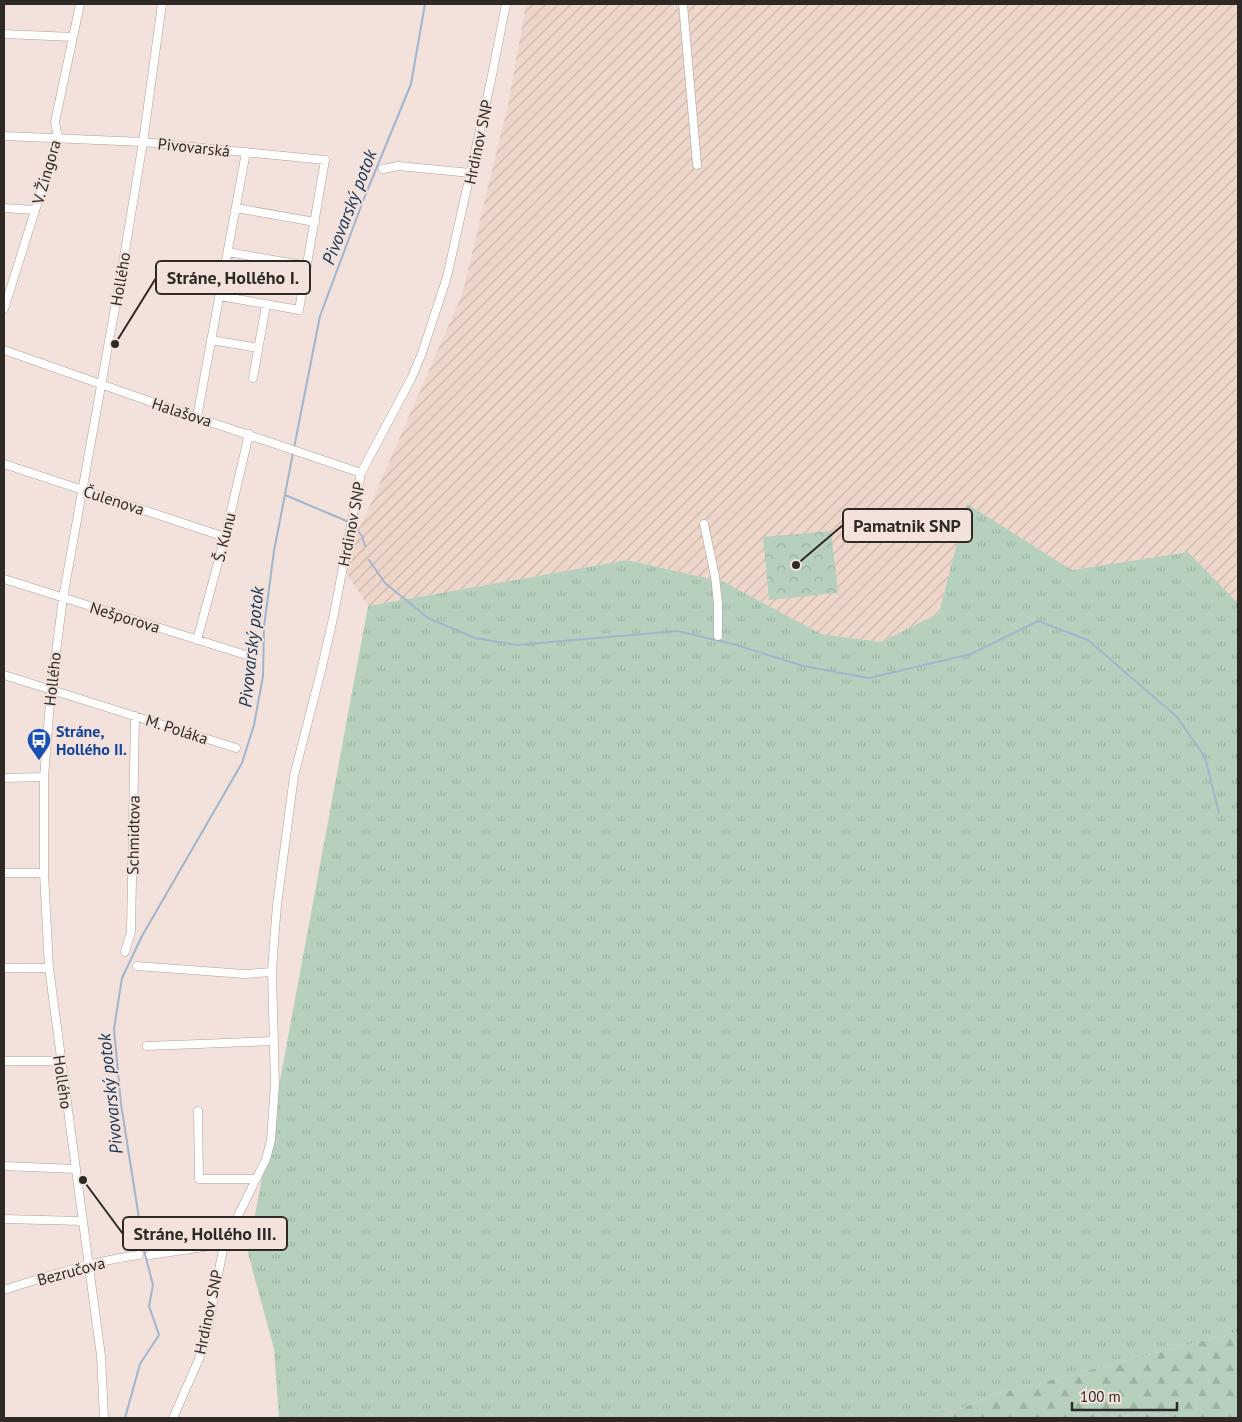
<svg xmlns="http://www.w3.org/2000/svg" width="1242" height="1422" font-family="'PT Sans',sans-serif">
<defs>
<pattern id="industrial-furrows" width="10" height="10" patternUnits="userSpaceOnUse" patternTransform="scale(1.25)"><rect width="10" height="10" fill="#eed6cb"/><path d="M-1 1l2-2M0 10L10 0M9 11l2-2" fill="none" stroke="#ccb8ae"/></pattern>
<pattern id="grass-tufts" width="24" height="20" patternUnits="userSpaceOnUse" patternTransform="scale(1.25)"><rect width="24" height="20" fill="#b6d0bd"/><path d="M3 7l-1-3M5 7V3M7 7l1-3M15 17l-1-3M17 17v-4M19 17l1-3" fill="none" stroke="#9db3a2"/></pattern>
<pattern id="forest-firs" width="22" height="20" patternUnits="userSpaceOnUse" patternTransform="scale(1.25)"><rect width="22" height="20" fill="#b6d0bd"/><path d="M5 1l3.5 6h-7zM16 11l3.5 6h-7z" fill="#9db3a2"/></pattern>
<pattern id="park-crowns" width="20" height="18" patternUnits="userSpaceOnUse" patternTransform="scale(1.25)"><rect width="20" height="18" fill="#b6d0bd"/><path d="M2 6a3 3 0 1 1 6 0M12 15a3 3 0 1 1 6 0" fill="none" stroke="#9db3a2"/></pattern>
</defs>
<rect width="100%" height="100%" fill="#f2e2db"/>
<path fill="url(#industrial-furrows)" d="M526 4H1238V603L1188 552 1072 570 967 505 939 613 881 642 821 634 724 582 627 560 368 606 339 562 365 517 462 295 508 105Z"/>
<path fill="url(#grass-tufts)" d="M967 504 1072 570 1188 552 1238 603V1332L995 1394 940 1418H279L274 1349 248 1253 368 606 627 560 724 582 821 634 881 642 939 613Z"/>
<path fill="url(#forest-firs)" d="M1238 1332V1418H940L995 1394Z"/>
<path fill="url(#park-crowns)" d="M831 531 838 593 769 600 763 537Z"/>
<g fill="none" stroke-linecap="round" stroke-linejoin="round">
<path stroke="#a2b5ce" stroke-width="2" d="M294 448 320 316 363 201 411 84 425 4
M285 495 349 522
M354 526 362 536 365 546
M369 560 385 583 428 618 475 638 517 645 677 631 733 644 803 666 869 678 971 654 1038 621 1088 640 1177 717 1205 757 1219 813
M125 1418 140 1364 159 1335 149 1306 153 1285 144 1250 121 1104 114 1029 122 978 142 936 242 763 254 725 263 676 264 627 274 551 293 453"/>
<defs>
<path id="minor" d="M683 4 697 165
M4 34 73 37
M4 136 143 142 325 160 299 310 220 296
M383 169 398 166 471 173
M4 208 35 210
M236 208 315 222
M228 252 307 266
M4 309 58 138 55 122 80 4
M211 340 258 348
M4 350 160 405 361 473
M253 378 266 305
M197 417 246 152
M4 464 225 537
M704 524 715 576 718 604V636
M4 579 246 655
M197 640 225 537 249 434
M4 675 236 748
M4 778 44 777
M4 873H44
M125 952 131 932 135 716
M137 966 244 974 272 972
M4 968H49
M147 1046 274 1041
M4 1061H60
M198 1111 199 1179H256
M4 1166 75 1169
M4 1219 82 1221
M150 1255 224 1244
M4 1290C48 1276 93 1261 139 1255
M104 1418 101 1356 49 968 44 873V777L51 690 63 598 123 263 143 142 162 4
M173 1418 199 1359 208 1328 224 1244 266 1159 271 1140 275 1084 272 972 274 942 277 905 294 776 322 667 334 614 361 473 411 379 422 353 447 277 490 85 506 4"/>
</defs>
<use href="#minor" stroke="#ae9f98" stroke-width="9"/>
<use href="#minor" stroke="#fff" stroke-width="8"/>
</g>
<defs>
<symbol id="bus-pin" viewBox="-11 -11 22 30"><path d="M0 17L-7.5 6A9.5 9.5 0 1 1 7.5 6Z" fill="#1a4fb4" stroke="#f2e2db"/><path d="M-5-6H5V4H4V6H2V4H-2V6H-4V4H-5ZM-3.5-4V0h7V-4ZM-3.5 1.2v1.5H-2V1.2ZM2 1.2v1.5H3.5V1.2Z" fill="#fff"/></symbol>
</defs>
<g fill-rule="evenodd">
<use href="#bus-pin" x="25" y="726" width="28" height="38"/>
</g>
<g text-anchor="middle" dominant-baseline="central" stroke-width="4" stroke-linejoin="round" paint-order="stroke">
<g font-size="16" fill="#2f2926" stroke="#f2e2db">
<text transform="translate(478 142) rotate(-78)">Hrdinov SNP</text>
<text transform="translate(194 147) rotate(6)">Pivovarská</text>
<text transform="translate(46 172) rotate(-74)">V. Žingora</text>
<text transform="translate(120 279) rotate(-80)">Hollého</text>
<text transform="translate(182 412) rotate(18)">Halašova</text>
<text transform="translate(114 500) rotate(18)">Čulenova</text>
<text transform="translate(351 524) rotate(-79)">Hrdinov SNP</text>
<text transform="translate(224 537) rotate(-76)">Š. Kunu</text>
<text transform="translate(125 617) rotate(17)">Nešporova</text>
<text transform="translate(52 679) rotate(-84)">Hollého</text>
<text transform="translate(177 729) rotate(18)">M. Poláka</text>
<text transform="translate(133 835) rotate(-89)">Schmidtova</text>
<text transform="translate(63 1082) rotate(82)">Hollého</text>
<text transform="translate(71 1271) rotate(-15)">Bezručova</text>
<text transform="translate(208 1312) rotate(-78)">Hrdinov SNP</text>
</g>
<g font-size="16" font-weight="bold" fill="#164399" stroke="#f2e2db" text-anchor="start">
<text x="56" y="731">Stráne,<tspan x="56" dy="18">Hollého II.</tspan></text>
</g>
<g font-size="18" font-style="italic" fill="#163255" stroke="#f2e2db">
<text transform="translate(349 207) rotate(-69)">Pivovarský potok</text>
<text transform="translate(251 647) rotate(-84)">Pivovarský potok</text>
<text transform="translate(110 1094) rotate(-96)">Pivovarský potok</text>
</g>
</g>
<path fill="none" stroke="#2f2926" stroke-width="2" d="M115 344L156 278M796 565L843 525M83 1180L123 1234"/>
<g fill="#2f2926" stroke="#f2e2db" stroke-width="2">
<circle cx="115" cy="344" r="5"/>
<circle cx="796" cy="565" r="5"/>
<circle cx="83" cy="1180" r="5"/>
</g>
<g fill="#f2e2db" stroke="#2f2926" stroke-width="2">
<rect x="156" y="261" width="154" height="33" rx="5"/>
<rect x="843" y="509" width="129" height="33" rx="5"/>
<rect x="123" y="1217" width="164" height="33" rx="5"/>
</g>
<g font-size="18" text-anchor="middle" font-weight="bold" fill="#2f2926">
<text x="233" y="284">Stráne, Hollého I.</text>
<text x="907" y="532">Pamatnik SNP</text>
<text x="205" y="1240">Stráne, Hollého III.</text>
</g>
<rect width="1242" height="1422" fill="none" stroke="#2f2926" stroke-width="10"/>
<path d="M1072 1402v8h105v-8" fill="none" stroke="#2f2926" stroke-width="2.5"/>
<text x="1080" y="1402" font-size="15" fill="#2f2926" stroke="#f2e2db" stroke-width="4" paint-order="stroke">100 m</text>
</svg>
